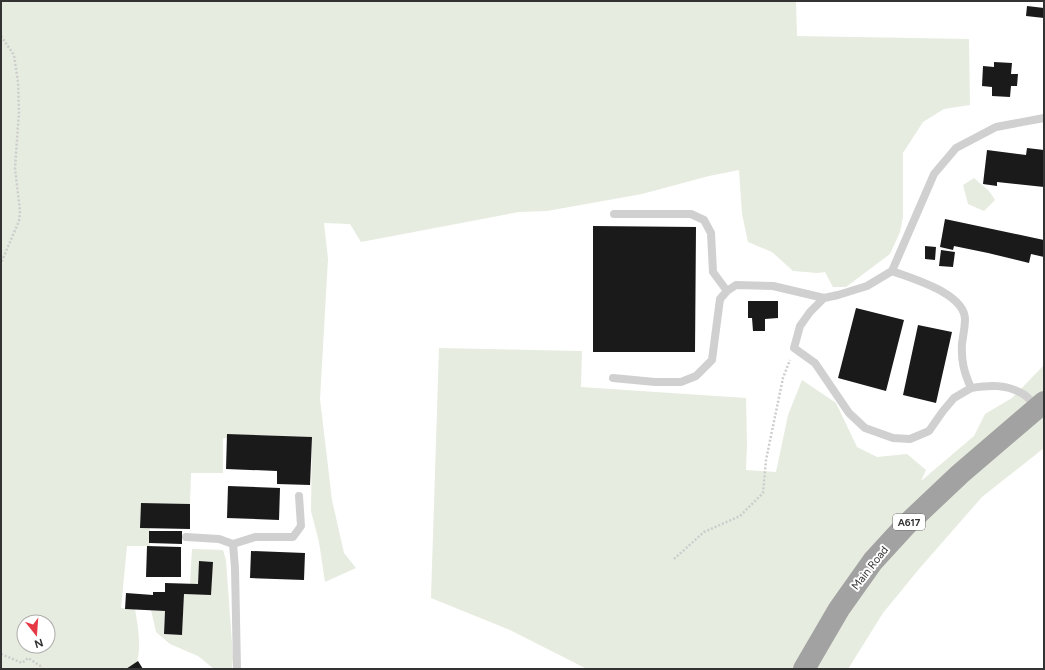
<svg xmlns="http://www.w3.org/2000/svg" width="1045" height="670" font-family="Figtree,sans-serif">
<rect width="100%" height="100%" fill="#fff"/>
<path fill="#e6ecdf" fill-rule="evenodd" d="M1 1H796L797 36 969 39 970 105 944 109 923 122 903 153V217L900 232 890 254 846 287H833L825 272 817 273 793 271 772 252 748 242 742 214 739 170 709 176 642 194 547 211 519 212 361 242 350 224 324 223 328 259 320 399 332 500 344 553 356 568 325 582 319 542 311 511 312 437 228 434 227 438H223V473H191L190 504 141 503 140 528H150V546H127L121 608 135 609C138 627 143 653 134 669H1ZM24 622H48V646H24Z
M974 178 989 191 995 200 984 211 968 204 963 185Z
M439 348 582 351 581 387 746 398 747 445 746 470 776 472 788 415 802 380 836 403 857 447 877 457 907 454 926 470 921 481 974 436 985 414 1012 398 1044 365V448L982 497 919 569 883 613 848 669H587L510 630 431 598Z
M192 549 223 550 226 560 233 657 232 669H214L198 656 170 644 156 632 151 610 165 611 164 634 182 635 184 594 211 593 212 562 199 561 198 584H190Z"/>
<path fill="#1a1a1a" d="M1027 6 1044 8V18L1026 16Z
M994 62 1012 63 1011 74H1018L1017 86H1011L1010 97 992 96V87L982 86 983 66 994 67Z
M1027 148 1044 150V187L997 182V186L983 184 987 150 1026 155Z
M945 219 1044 240V257L1031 254 1029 263 988 253 954 246 953 250 940 247Z
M593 226 696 227 695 352H593Z
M925 246 936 247 935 260 925 259Z
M941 250 955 252 953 267 939 266Z
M748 301H778V318L765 319V331H753L752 318H748Z
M856 308 904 320 886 391 838 378Z
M918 325 952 332 936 403 903 395Z
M227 434 312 437 310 485 277 484V471L226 469Z
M228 486 280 488 279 520 227 518Z
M141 503 190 504V529L140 528Z
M149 531H182V544L149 543Z
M147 546 181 547V577H146Z
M251 551 305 553 304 580 250 578Z
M199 561 213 562 211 595 184 594 182 635 164 634 165 611 125 609 126 593 153 595V592H165V583L198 584Z
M138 661 143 669H126Z"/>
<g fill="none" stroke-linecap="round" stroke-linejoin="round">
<path stroke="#cdcdcd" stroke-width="2.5" stroke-dasharray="2 2" stroke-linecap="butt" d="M1 36 14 55 18 82 19 112 15 168 20 211 19 221 1 263
M674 559 704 532 740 516 763 493 766 460 783 378 790 360
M1 654 22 663 28 658 42 667V669"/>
<path stroke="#d0d0d0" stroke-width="8" d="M614 214H691L704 220 711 233 713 272 727 291
M892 271 867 286 838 295 824 298 810 312 800 326 794 348 815 363 849 413 865 428 893 438 910 439 929 431 943 411 954 398 971 388
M613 378 655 382H681L696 376 712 360 720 299 727 291 736 285 773 286 824 298
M1037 407C1033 403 1028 397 1023 394 1006 384 990 385 971 388 964 372 961 361 962 344 963 336 965 327 965 319 964 293 913 279 892 271L934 174 956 148 996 127 1044 118
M186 537 219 539 233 544 235 568 237 669
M233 544 255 537H293L301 526 299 496"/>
<path stroke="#a2a2a2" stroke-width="22" d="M804 669 839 609 873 561 906 525 960 474 1044 402"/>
</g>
<g text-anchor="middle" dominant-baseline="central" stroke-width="4" stroke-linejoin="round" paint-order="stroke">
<rect fill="#fff" stroke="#707070" stroke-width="1" x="893" y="514" width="32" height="16" rx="3"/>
<g font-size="10" font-weight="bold" fill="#333">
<text x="909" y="522">A617</text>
</g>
<g font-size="11" fill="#333" stroke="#fff">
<text transform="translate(870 568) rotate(-52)">Main Road</text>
</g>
</g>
<rect width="1045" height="670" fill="none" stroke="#333333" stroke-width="4"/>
<g transform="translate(36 634) rotate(163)"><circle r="19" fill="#ffffff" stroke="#adadad"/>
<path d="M0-3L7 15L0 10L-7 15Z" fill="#e63946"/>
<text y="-6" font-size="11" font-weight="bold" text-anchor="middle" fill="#333333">N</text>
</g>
</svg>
